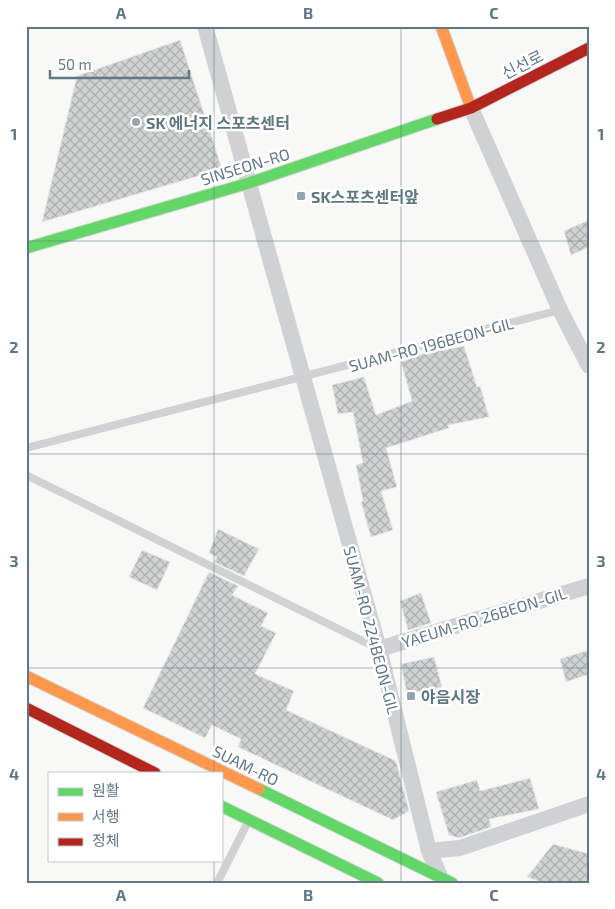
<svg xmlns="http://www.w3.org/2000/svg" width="615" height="909" font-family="'Exo 2','Noto Sans KR',sans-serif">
<defs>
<pattern id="building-cross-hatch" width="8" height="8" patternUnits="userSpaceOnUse" patternTransform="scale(1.25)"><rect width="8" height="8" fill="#d1d3d3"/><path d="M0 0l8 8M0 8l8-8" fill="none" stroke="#adb0b1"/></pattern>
</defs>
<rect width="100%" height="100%" fill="#f8f8f7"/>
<path fill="url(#building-cross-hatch)" stroke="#e7e7e6" d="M180 40 222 169 42 222 77 76Z
M589 220V247L571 255 564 231Z
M464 346 477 387 480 386 489 417 448 425 449 428 386 448 397 487 381 491 393 530 371 537 361 502 363 501 356 465 363 463 353 412 338 414 332 385 364 377 376 415 412 401 401 362 422 354Z
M218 529 259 549 244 576 214 562 217 557 209 553Z
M142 550 170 562 157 590 129 577Z
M209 572 238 586 232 595 268 613 261 626 276 633 255 674 294 691 286 710 396 761 409 811 393 820 238 747 241 739 212 725 205 738 143 708Z
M421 593 431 623 408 630 400 601Z
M589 650V674L566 682 560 659Z
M434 657 442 687 407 694 401 664Z
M530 778 539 809 489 819 491 827 459 838 449 835 436 792 477 780 480 791Z
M553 844 589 854V883H545L527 877Z"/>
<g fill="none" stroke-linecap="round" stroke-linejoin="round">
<defs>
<path id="fast" d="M26 248 249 183 437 119
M259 789 452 883
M221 806 378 883"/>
<path id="slow" d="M441 26 471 108
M26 676 259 789"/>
<path id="jam" d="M437 119 471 108 589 48
M26 708 155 773"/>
</defs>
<use href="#fast" stroke="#d4d6d6" stroke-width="13"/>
<use href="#slow" stroke="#d4d6d6" stroke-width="13"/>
<use href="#jam" stroke="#d4d6d6" stroke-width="13"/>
<path stroke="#d0d1d2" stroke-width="8" d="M26 448 560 310
M26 475 377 648
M217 883 248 822"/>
<path stroke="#d0d1d2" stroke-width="16" d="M205 26 379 649 429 851 442 881
M471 108 560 310 589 366
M379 649 589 586
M429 851 460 848 589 804"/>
<use href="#fast" stroke="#63d668" stroke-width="11"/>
<use href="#slow" stroke="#ff974d" stroke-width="11"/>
<use href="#jam" stroke="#b3261e" stroke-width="11"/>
</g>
<path fill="none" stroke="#617883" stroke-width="1" stroke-opacity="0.55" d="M214 26V773M401 26V883M26 241H589M26 454H589M26 668H589M214 860V883"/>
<g fill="#96a5ac" stroke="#fff" stroke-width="2">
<circle cx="136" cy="122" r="5"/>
<rect x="296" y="191" width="10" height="10" rx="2.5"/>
<rect x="406" y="691" width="10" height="10" rx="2.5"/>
</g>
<g text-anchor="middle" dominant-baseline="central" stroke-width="5" stroke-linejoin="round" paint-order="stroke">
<g font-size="16" fill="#617883" stroke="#fff">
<text transform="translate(522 64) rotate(-27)">신선로</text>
<text transform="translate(245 166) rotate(-17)">SINSEON-RO</text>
<text transform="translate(431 344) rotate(-15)">SUAM-RO 196BEON-GIL</text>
<text transform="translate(484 617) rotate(-17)">YAEUM-RO 26BEON-GIL</text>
<text transform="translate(372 630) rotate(75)">SUAM-RO 224BEON-GIL</text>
<text transform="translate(246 765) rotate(26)">SUAM-RO</text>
</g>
<g font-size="16" font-weight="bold" fill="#617883" stroke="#fff" text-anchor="start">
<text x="146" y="122">SK 에너지 스포츠센터</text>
<text x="311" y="196">SK스포츠센터앞</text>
<text x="421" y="696">야음시장</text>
</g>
</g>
<rect width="615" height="909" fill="none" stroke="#ffffff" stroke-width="55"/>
<rect x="48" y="772" width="175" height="90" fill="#ffffff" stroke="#c0c9cd"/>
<rect x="58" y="788" width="25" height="8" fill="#63d668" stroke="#c0c9cd"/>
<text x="92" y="796" font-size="15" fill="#617883">원활</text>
<rect x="58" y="813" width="25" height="8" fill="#ff974d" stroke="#c0c9cd"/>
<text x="92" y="822" font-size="15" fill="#617883">서행</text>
<rect x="58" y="838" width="25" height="8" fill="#b3261e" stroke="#c0c9cd"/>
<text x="92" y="846" font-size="15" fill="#617883">정체</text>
<path d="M50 70v8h139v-8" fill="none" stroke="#617883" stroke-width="2.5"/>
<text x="58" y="70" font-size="15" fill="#617883" stroke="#ffffff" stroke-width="4" paint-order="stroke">50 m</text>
<rect x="28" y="28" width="560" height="854" fill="none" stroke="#617883" stroke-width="2"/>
<g font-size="16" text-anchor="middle" font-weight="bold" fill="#617883">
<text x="121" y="19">A</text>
<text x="308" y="19">B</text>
<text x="494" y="19">C</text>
<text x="14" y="140">1</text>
<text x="601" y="140">1</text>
<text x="14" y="353">2</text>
<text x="601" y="353">2</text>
<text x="14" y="567">3</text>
<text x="601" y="567">3</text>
<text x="14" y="780">4</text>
<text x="601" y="780">4</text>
<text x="121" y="901">A</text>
<text x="308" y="901">B</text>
<text x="494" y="901">C</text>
</g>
</svg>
